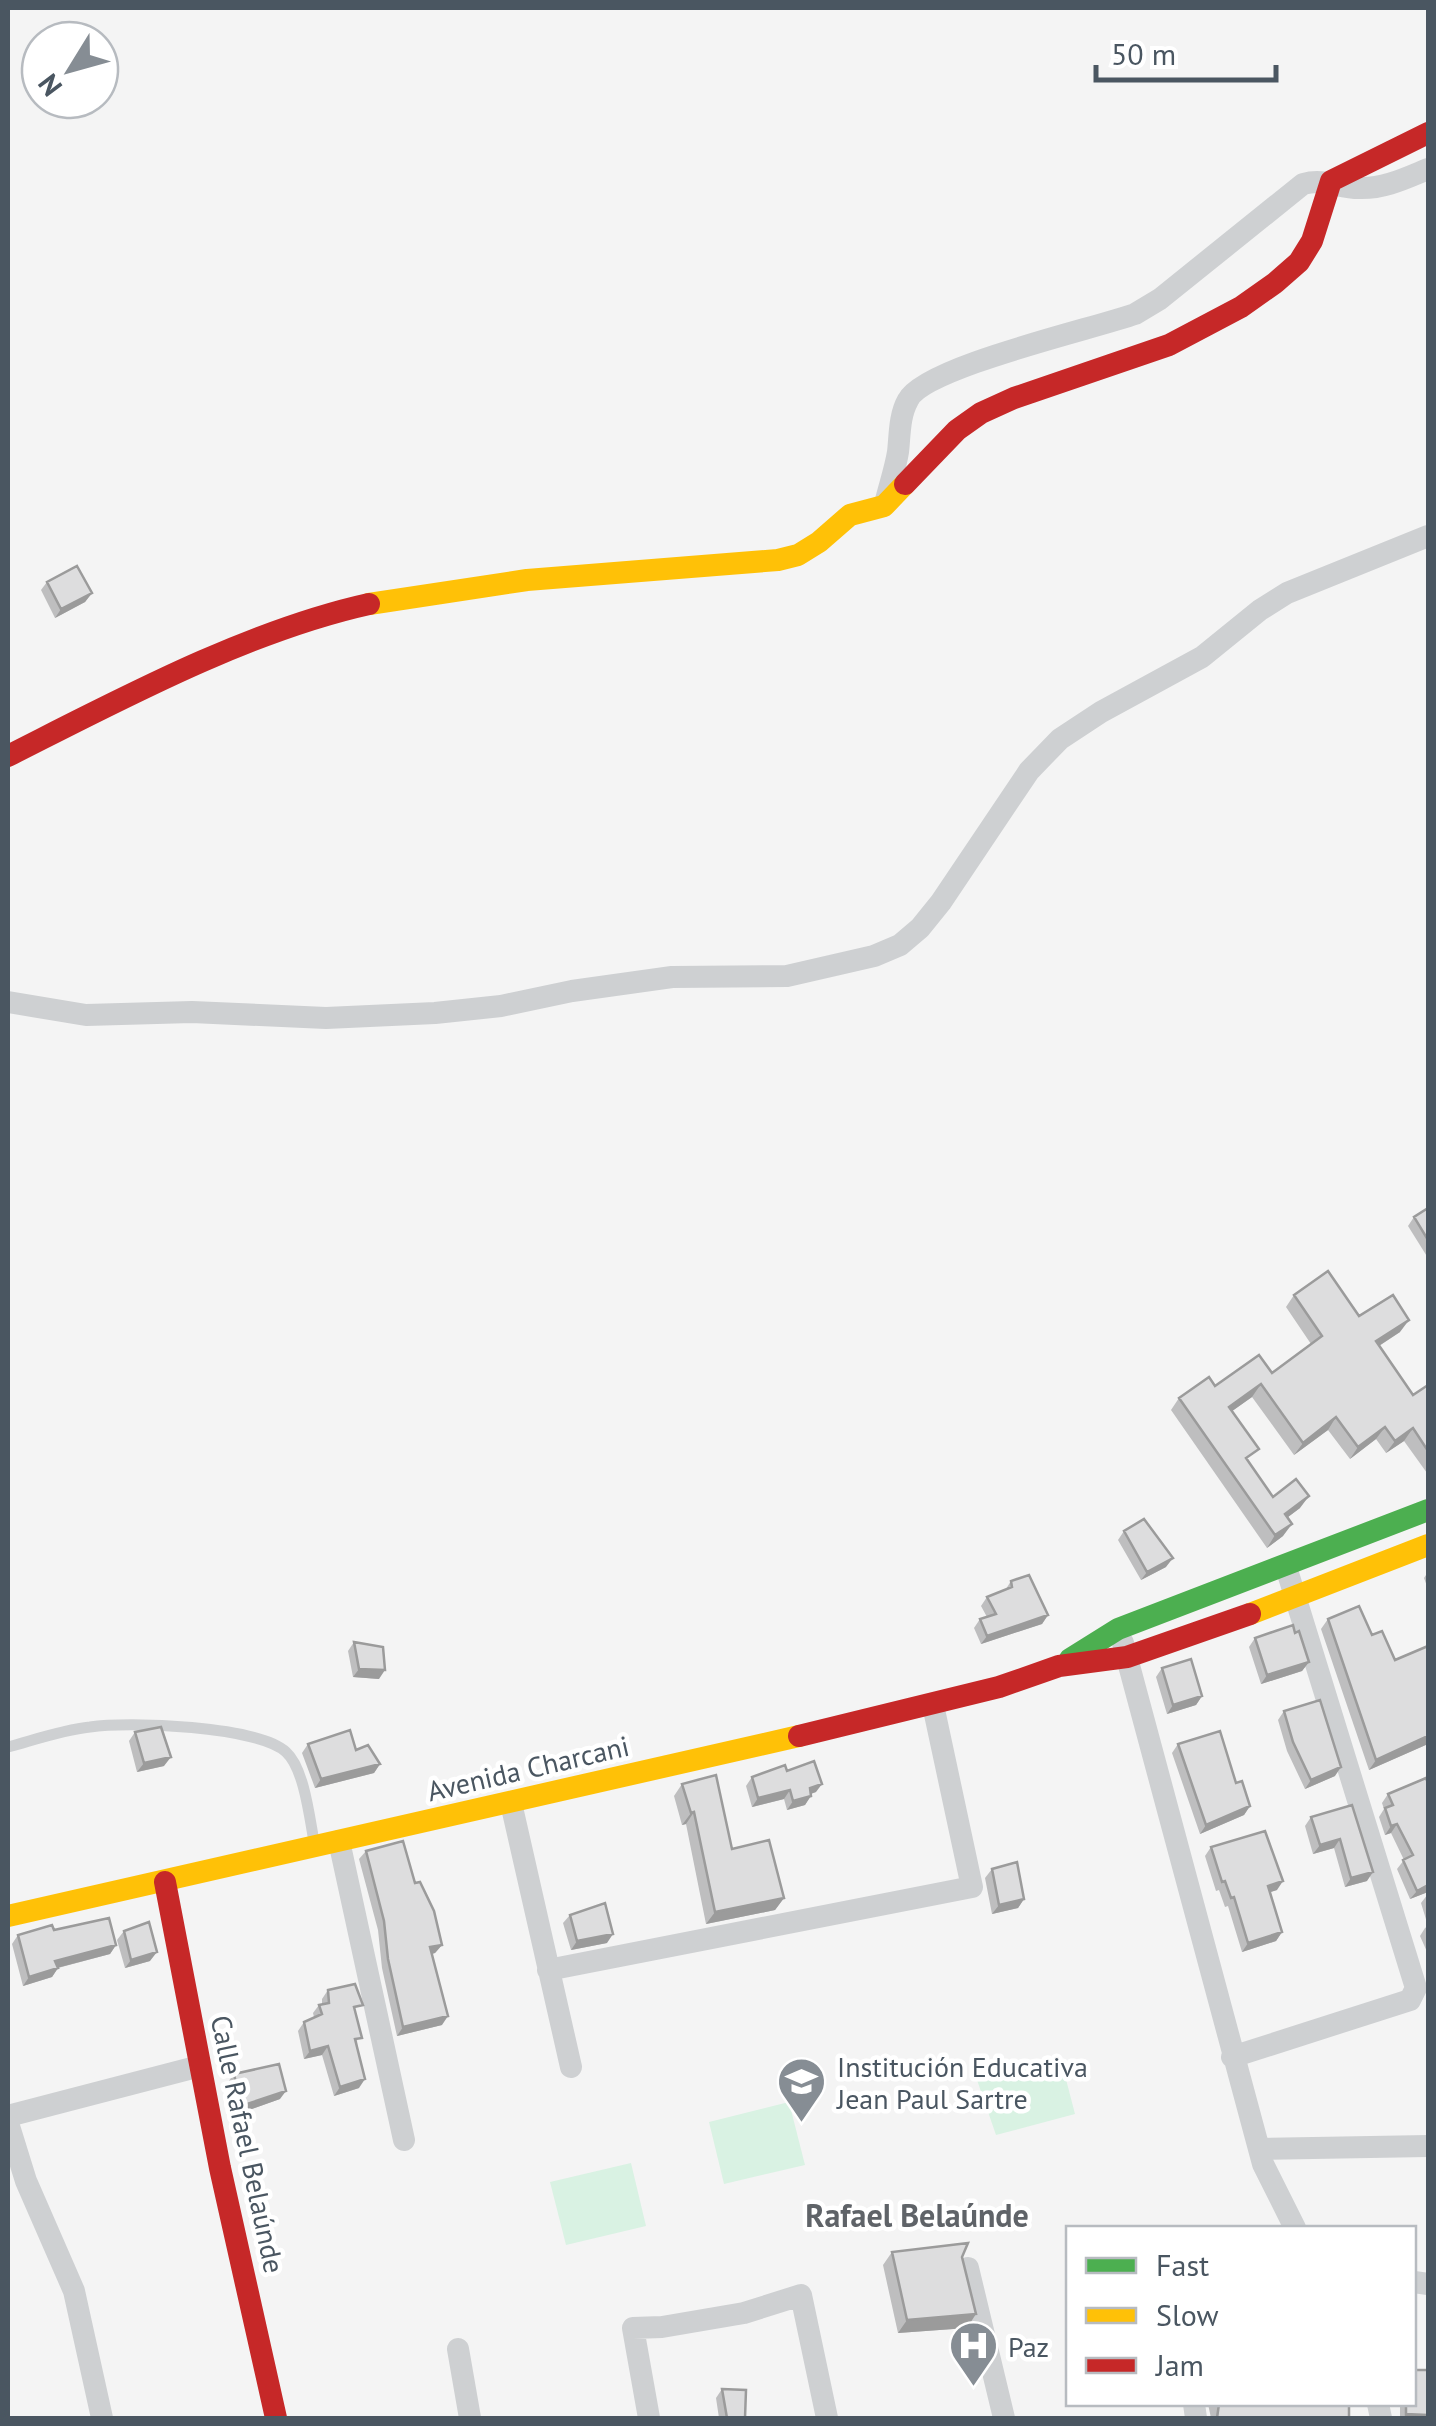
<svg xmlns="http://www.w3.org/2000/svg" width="1436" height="2426" font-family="'PT Sans',sans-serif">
<rect width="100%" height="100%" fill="#f4f4f4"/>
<path fill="#d9f2e3" d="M1061 2060 1075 2114 996 2135 977 2080Z
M789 2102 805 2165 724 2184 709 2122Z
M631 2163 646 2226 566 2245 550 2182Z"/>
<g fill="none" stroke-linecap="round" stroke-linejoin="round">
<path stroke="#ced0d2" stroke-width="11" d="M8 1747C34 1740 62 1730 90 1727 128 1721 258 1726 286 1752 305 1769 310 1822 315 1847"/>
<path stroke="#ced0d2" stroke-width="22" d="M885 504C889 487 895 470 898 452 900 435 899 416 908 400 924 367 1093 329 1135 314L1160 299 1303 184C1325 178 1338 188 1359 188 1384 189 1406 178 1428 169
M8 1002 86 1015 192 1012 326 1018 435 1013 501 1006 572 991 672 977 787 976 874 956 900 945 920 928 941 902 1029 771 1060 739 1101 712 1202 657 1260 610 1287 593 1428 536
M1123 1643 1263 2164 1295 2228
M511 1803 571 2067
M339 1841 404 2140
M548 1970 972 1887 933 1705
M1232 2057 1410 2000 1416 1988 1286 1567
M8 2116 200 2066
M8 2123 26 2181 74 2291 102 2418
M1259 2149 1428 2146
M968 2268 1004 2418
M1414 2282 1428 2284
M458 2349 470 2418
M1194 2404 1196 2418
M1378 2404 1381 2418
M649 2418 633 2328 662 2327 744 2313 801 2295 827 2418"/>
<path stroke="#4caf50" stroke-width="22" d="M1070 1659 1118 1629 1428 1510"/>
<path stroke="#ffc107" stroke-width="22" d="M369 604 527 580 778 560 798 555 819 542 850 515 884 506 905 484
M1250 1614 1428 1545
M8 1916 799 1736"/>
<path stroke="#c62828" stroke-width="22" d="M905 484 957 430 981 413 1014 398 1169 345 1241 307 1275 283 1299 262 1312 241 1331 181 1428 133
M8 756C119 700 247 631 369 604
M799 1736 999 1687 1059 1666 1127 1657 1250 1614
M165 1882 220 2168 276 2418"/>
</g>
<path fill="#bebebf" d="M47 582 92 593 85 602 55 618 41 590Z
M1428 1208V1258L1408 1226 1414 1217Z
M1294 1295 1359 1316 1400 1332 1379 1346 1413 1395 1428 1385V1472L1427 1473 1404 1441 1386 1453 1376 1439 1350 1459 1328 1430 1294 1455 1252 1397 1232 1411 1249 1462 1273 1497 1300 1508 1288 1517 1283 1536 1267 1548 1171 1410 1179 1398 1215 1386 1272 1373 1311 1344 1286 1307Z
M1124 1531 1166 1567 1141 1580 1118 1540Z
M1428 1572V1589L1424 1578Z
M1011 1581 1048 1615 1042 1624 981 1644 974 1628 980 1619 987 1617 981 1606 987 1597 1006 1589Z
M1328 1619 1372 1635 1395 1660 1428 1744 1369 1770 1321 1629Z
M1255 1638 1309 1662 1302 1671 1261 1684 1249 1647Z
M354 1642 379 1679 353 1677 348 1651Z
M1162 1668 1202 1696 1196 1705 1167 1714 1156 1677Z
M1284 1711 1335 1776 1305 1789 1287 1751 1278 1720Z
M135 1732 164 1766 137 1772 129 1741Z
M308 1744 356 1750 380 1764 374 1773 315 1788 302 1753Z
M1178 1744 1236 1783 1250 1806 1244 1815 1200 1834 1172 1753Z
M787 1771 816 1792 811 1794 805 1805 787 1810 784 1799 752 1807 746 1786 752 1777Z
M682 1784 732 1849 784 1898 775 1910 706 1924 686 1824 682 1825 674 1796Z
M1388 1794 1428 1892 1410 1899 1397 1869 1404 1860 1391 1833 1385 1835 1379 1817 1384 1809 1382 1803Z
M1352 1805 1367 1881 1345 1887 1334 1848 1313 1854 1305 1826 1311 1817Z
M1211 1847 1277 1890 1270 1892 1282 1932 1276 1941 1242 1952 1228 1906 1225 1907 1219 1890 1216 1891 1205 1856Z
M366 1851 415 1883 442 1945 435 1953 432 1954 442 2025 397 2036 382 1968 378 1930 359 1859Z
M992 1869 1024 1899 1018 1908 992 1914 985 1878Z
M1428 1894V1954L1420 1936 1425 1928 1428 1926 1421 1903Z
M570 1915 607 1943 571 1950 563 1923Z
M54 1930 116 1945 110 1954 58 1968 52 1977 23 1986 12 1944 18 1935Z
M124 1931 150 1961 125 1968 117 1940Z
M328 1990 356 2014 359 2088 334 2096 322 2055 304 2059 298 2031 304 2022 314 2017 313 2013 319 2005 322 2004V1999Z
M234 2074 280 2099 235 2115 228 2082Z
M892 2252 962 2257 967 2328 898 2333 883 2265Z
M722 2389 745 2418H719L716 2398Z
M1208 2404 1296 2405 1297 2404H1349V2418H1211Z
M1400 2404H1414L1428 2418H1400Z"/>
<path fill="#9b9b9b" d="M92 593 85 602 55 618 61 609Z
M1409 1320 1400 1332 1368 1353 1376 1341Z
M1261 1384 1252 1397 1221 1419 1229 1407Z
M1336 1417 1328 1430 1294 1455 1303 1443Z
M1385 1427 1376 1439 1350 1459 1358 1447Z
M1413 1428 1404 1441 1386 1453 1395 1441Z
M1309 1496 1300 1508 1276 1526 1285 1514Z
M1292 1524 1283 1536 1267 1548 1275 1535Z
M1173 1558 1166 1567 1141 1580 1147 1572Z
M1048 1615 1042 1624 981 1644 987 1636Z
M1309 1662 1302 1671 1261 1684 1267 1675Z
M359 1669 385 1670 379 1679 353 1677Z
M1202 1696 1196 1705 1167 1714 1173 1705Z
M1428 1736V1744L1369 1770 1376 1760Z
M171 1757 164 1766 137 1772 144 1763Z
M380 1764 374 1773 315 1788 321 1779Z
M1341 1767 1335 1776 1305 1789 1311 1780Z
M822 1784 816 1792 804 1796 810 1788Z
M790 1790 784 1799 752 1807 758 1798Z
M811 1796 805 1805 787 1810 793 1801Z
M1250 1806 1244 1815 1200 1834 1206 1825Z
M694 1812 686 1824 682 1825 691 1813Z
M1397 1824 1391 1833 1385 1835 1391 1826Z
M1340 1839 1334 1848 1313 1854 1320 1845Z
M1373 1872 1367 1881 1345 1887 1351 1878Z
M1283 1881 1277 1890 1262 1895 1268 1886Z
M1428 1885V1892L1410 1899 1417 1891Z
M784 1898 775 1910 706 1924 715 1912Z
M1024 1899 1018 1908 992 1914 999 1905Z
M1282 1932 1276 1941 1242 1952 1248 1943Z
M613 1934 607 1943 571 1950 577 1941Z
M116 1945 110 1954 49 1970 55 1961Z
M442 1945 435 1953 424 1956 430 1947Z
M157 1952 150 1961 125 1968 131 1960Z
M58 1968 52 1977 23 1986 29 1977Z
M448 2016 442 2025 397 2036 403 2027Z
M328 2046 322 2055 304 2059 310 2051Z
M365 2079 359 2088 334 2096 340 2087Z
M286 2091 280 2099 235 2115 241 2106Z
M976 2314 967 2328 898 2333 907 2320Z
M1406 2414 1428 2415V2418H1403Z"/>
<path fill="#ddddde" stroke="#9b9b9b" stroke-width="2.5" d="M77 566 92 593 61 609 47 582Z
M1428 1208V1240L1414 1217Z
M1328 1271 1359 1316 1393 1295 1409 1320 1376 1341 1413 1395 1428 1385V1451L1413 1428 1395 1441 1385 1427 1358 1447 1336 1417 1303 1443 1261 1384 1229 1407 1259 1449 1246 1458 1273 1497 1296 1479 1309 1496 1285 1514 1292 1524 1275 1535 1179 1398 1209 1377 1215 1386 1259 1355 1272 1373 1322 1336 1294 1295Z
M1144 1519 1173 1558 1147 1572 1124 1531Z
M1029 1575 1048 1615 987 1636 980 1619 996 1614 987 1597 1012 1587 1011 1581Z
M1359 1606 1372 1635 1382 1631 1395 1660 1428 1646V1736L1376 1760 1328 1619Z
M1293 1625 1295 1633 1299 1631 1309 1662 1267 1675 1255 1638Z
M354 1642 383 1647 385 1670 359 1669Z
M1191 1659 1202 1696 1173 1705 1162 1668Z
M1320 1700 1341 1767 1311 1780 1293 1742 1284 1711Z
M161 1727 171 1757 144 1763 135 1732Z
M350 1730 356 1750 368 1745 380 1764 321 1779 308 1744Z
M1220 1731 1236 1783 1242 1781 1250 1806 1206 1825 1178 1744Z
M814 1761 822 1784 810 1788 811 1796 793 1801 790 1790 758 1798 752 1777 785 1765 787 1771Z
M716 1775 732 1849 769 1840 784 1898 715 1912 694 1812 691 1813 682 1784Z
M1426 1778 1428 1783V1885L1417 1891 1403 1860 1413 1855 1397 1824 1391 1826 1385 1808 1393 1805 1388 1794Z
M1352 1805 1373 1872 1351 1878 1340 1839 1320 1845 1311 1817Z
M1265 1831 1283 1881 1268 1886 1282 1932 1248 1943 1234 1897 1231 1898 1225 1881 1222 1882 1211 1847Z
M403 1841 415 1883 420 1882 434 1911 442 1945 430 1947 448 2016 403 2027 388 1959 384 1921 366 1851Z
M1017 1862 1024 1899 999 1905 992 1869Z
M605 1903 613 1934 577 1941 570 1915Z
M109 1918 116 1945 55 1961 58 1968 29 1977 18 1935 52 1925 54 1930Z
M149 1922 157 1952 131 1960 124 1931Z
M355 1984 363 2005 354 2007 362 2038 355 2039 365 2079 340 2087 328 2046 310 2051 304 2022 322 2014 319 2005 329 2003 328 1990Z
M279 2064 286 2091 241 2106 234 2074Z
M968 2243 962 2257 976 2314 907 2320 892 2252Z
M1414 2370H1428V2415L1406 2414V2404H1414Z
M722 2389 746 2390 745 2418H727Z
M1219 2404H1267V2405H1304V2404H1349V2418H1217Z"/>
<defs>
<symbol id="school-pin" viewBox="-11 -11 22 30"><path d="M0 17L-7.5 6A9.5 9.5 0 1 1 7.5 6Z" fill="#868d94" stroke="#fff"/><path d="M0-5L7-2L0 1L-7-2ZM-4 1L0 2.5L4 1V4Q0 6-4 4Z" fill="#fff"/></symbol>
<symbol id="hospital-pin" viewBox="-11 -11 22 30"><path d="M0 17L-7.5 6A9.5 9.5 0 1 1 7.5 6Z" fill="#868d94" stroke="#fff"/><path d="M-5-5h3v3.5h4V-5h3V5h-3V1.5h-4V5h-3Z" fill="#fff"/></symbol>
</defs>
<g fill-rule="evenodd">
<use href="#school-pin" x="774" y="2054" width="55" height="75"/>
<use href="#hospital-pin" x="946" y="2318" width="55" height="75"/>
</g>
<g text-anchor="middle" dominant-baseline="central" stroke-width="9" stroke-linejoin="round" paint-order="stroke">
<g font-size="28" fill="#4a5661" stroke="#fff">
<text transform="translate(528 1768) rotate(-13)">Avenida Charcani</text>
<text transform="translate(248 2144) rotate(78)">Calle Rafael Belaúnde</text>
</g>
<g font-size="28" fill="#4a5661" stroke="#fff" text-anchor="start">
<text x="837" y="2066">Institución Educativa<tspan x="837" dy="32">Jean Paul Sartre</tspan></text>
<text x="1008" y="2346">Paz</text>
</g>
<g font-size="32" font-weight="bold" fill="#5f6368" stroke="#fff">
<text x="917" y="2215">Rafael Belaúnde</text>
</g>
</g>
<rect width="1436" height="2426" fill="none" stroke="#4a5661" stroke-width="20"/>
<rect x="1066" y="2226" width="350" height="180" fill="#ffffff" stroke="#b7bbc0" stroke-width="2.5"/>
<rect x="1086" y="2258" width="50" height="15" fill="#4caf50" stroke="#b7bbc0" stroke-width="2.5"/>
<text x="1156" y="2276" font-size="30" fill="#4a5661">Fast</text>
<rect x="1086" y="2308" width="50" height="15" fill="#ffc107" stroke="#b7bbc0" stroke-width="2.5"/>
<text x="1156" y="2326" font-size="30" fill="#4a5661">Slow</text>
<rect x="1086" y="2358" width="50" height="15" fill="#c62828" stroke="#b7bbc0" stroke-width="2.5"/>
<text x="1156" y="2376" font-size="30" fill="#4a5661">Jam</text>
<g transform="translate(70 70) rotate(233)"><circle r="48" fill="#ffffff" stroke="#b7bbc0" stroke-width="2.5"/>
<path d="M0-8L18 38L0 25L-18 38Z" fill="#868d94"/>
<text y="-15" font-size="28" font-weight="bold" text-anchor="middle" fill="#4a5661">N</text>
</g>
<path d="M1096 65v15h180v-15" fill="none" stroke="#4a5661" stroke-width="5"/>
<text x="1111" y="65" font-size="30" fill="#4a5661" stroke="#ffffff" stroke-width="8" paint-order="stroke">50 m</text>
</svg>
